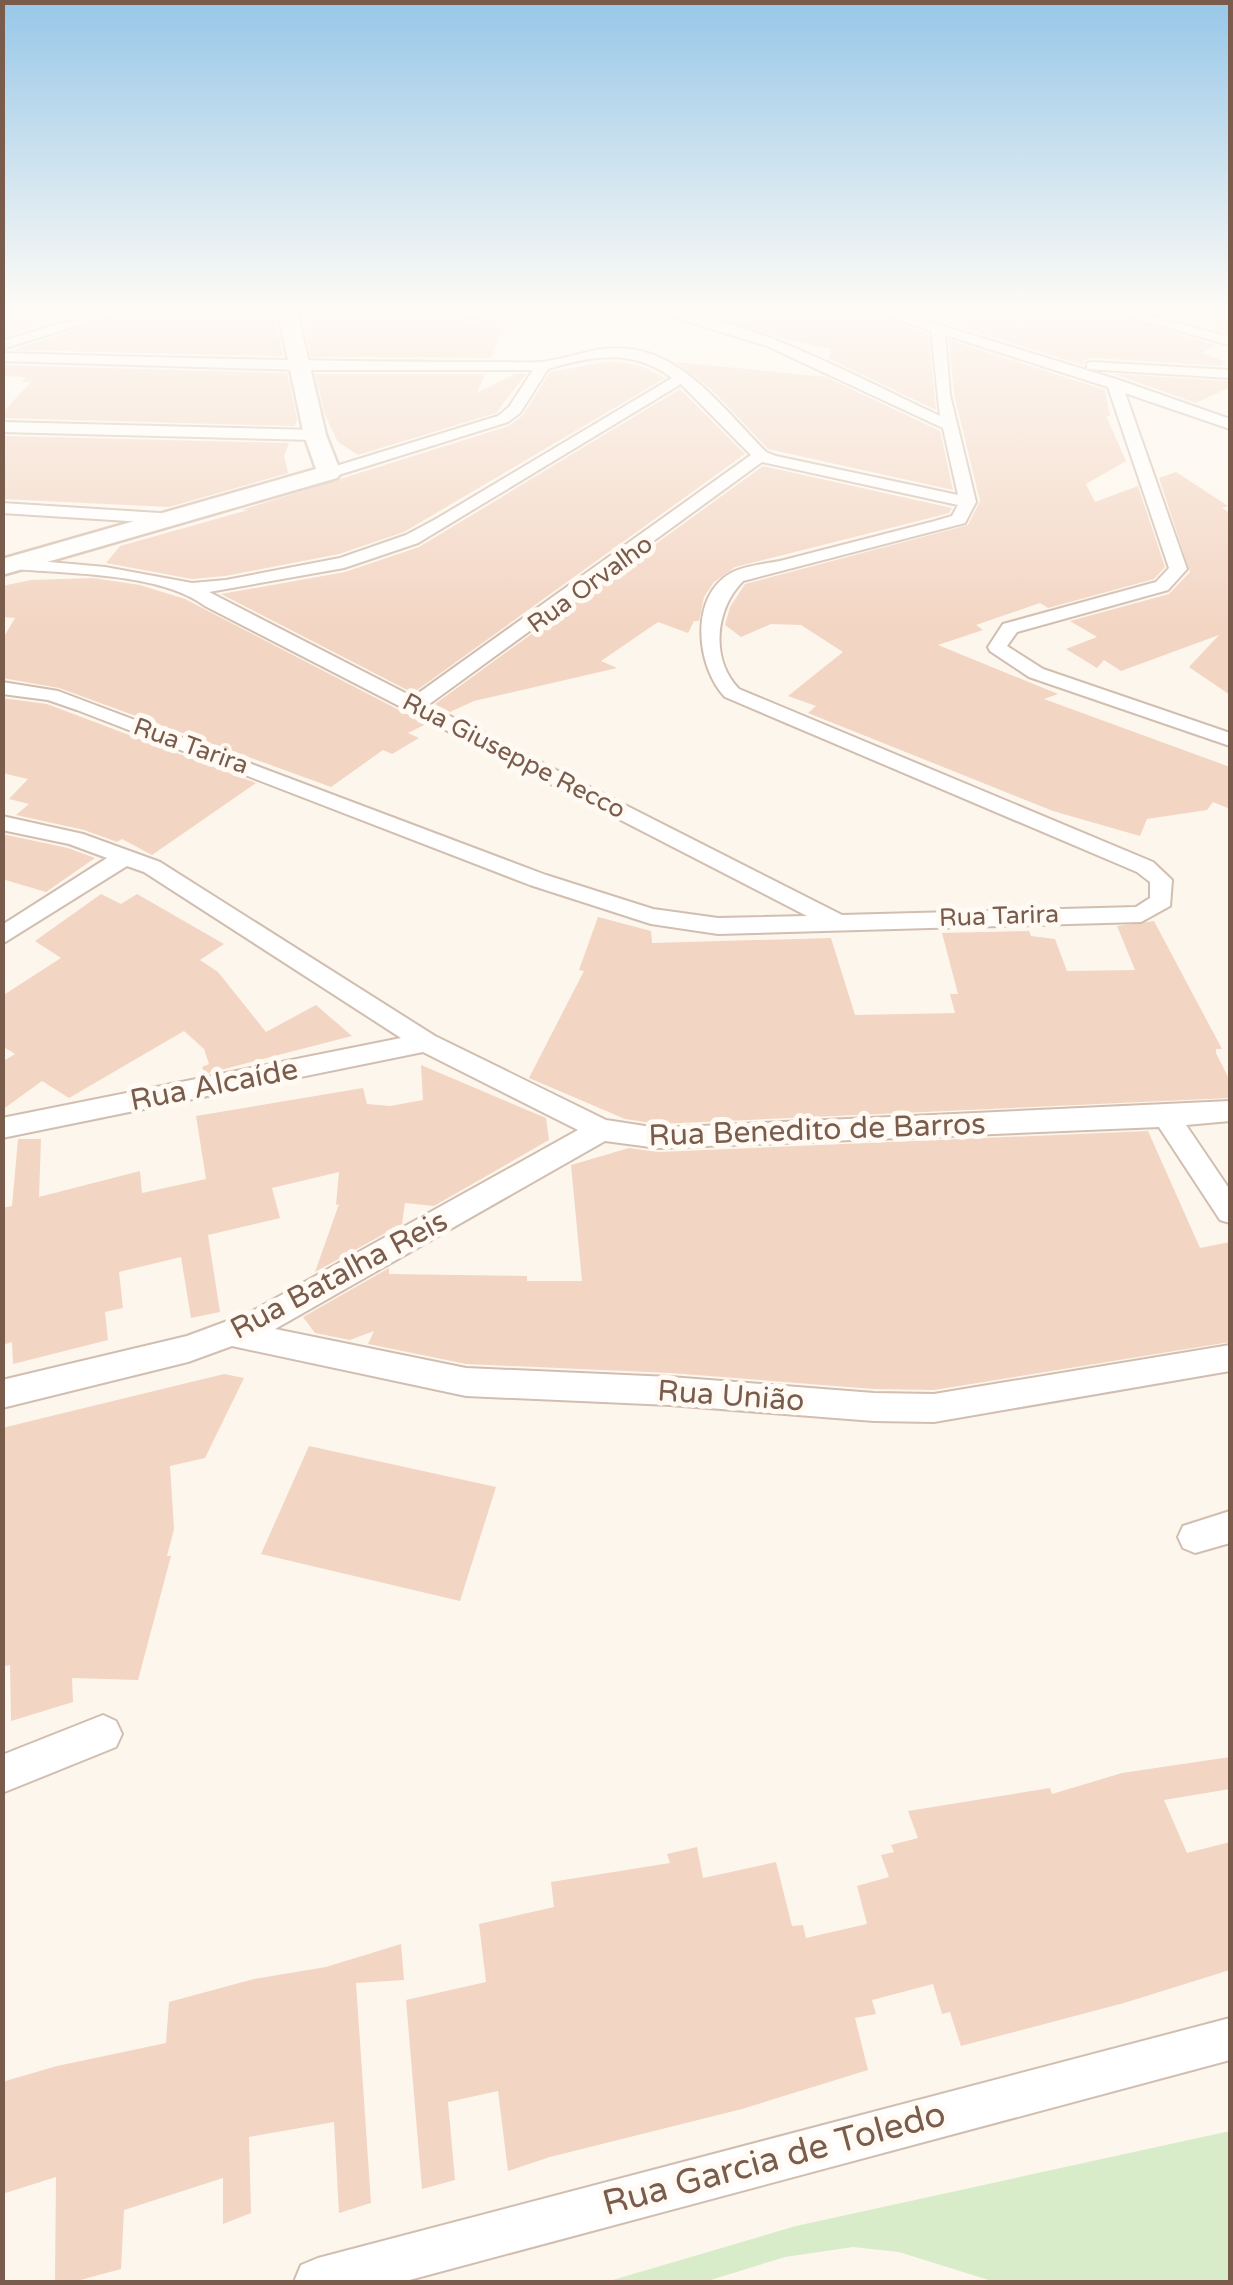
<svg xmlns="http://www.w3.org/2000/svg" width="1233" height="2285" font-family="'Varela Round',sans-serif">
<rect width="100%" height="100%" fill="#fdf6ec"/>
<path fill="#d8ecc9" d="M1230 2131 1228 2282H995L899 2252 853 2247 785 2257 704 2282H606L796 2226Z"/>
<path fill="#f3d5c3" d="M2 308H98L2 337Z
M138 308H273L283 356 13 350Z
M300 308H430L469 322 507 316 491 358 311 357Z
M704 308H858L928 334 936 410 829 359 831 349 777 337 704 313Z
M898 308H1094L1215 345 1202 353 1226 362 1221 366 1092 358 1084 361 1083 365Z
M1136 308 1212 309 1230 314V333Z
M949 340 1105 390 1110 416H1106L1126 461 1086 484 1095 502 1138 486 1165 567 1154 579 1048 608 1040 603 976 625 983 630 938 645 1058 694 1044 699 1230 767V809L1213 802 1207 810 1147 819 1140 836 1053 811 808 713 816 706 788 696 843 652 801 625 771 624 741 637 725 625 730 607 745 584 968 525 980 501 954 394Z
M611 361 641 366 665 378 404 532 339 554 225 576 192 579 106 563 120 546 248 510H241L509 426 523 415 550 372Z
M676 362 826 377 940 431 953 490 768 449 713 391Z
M2 365 287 373 297 419 295 426 2 418V413L31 382H22L26 377 2 376Z
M315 374H485L477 393 515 374H526L496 413 358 455 338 442 325 415Z
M1114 374 1230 381V387L1196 403Z
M680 389 745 454 413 693 221 594 345 572 419 547Z
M2 436 289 443 284 456 288 473 169 507 2 499Z
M763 466 952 508 949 513 934 517 735 567 714 582 704 597 699 621H694L688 633 658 622 601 661 617 668 474 701 450 712 435 704Z
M1176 472 1228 506 1222 508 1230 513V695L1189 667 1219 635 1121 671 1104 660 1097 668 1066 649 1097 637 1070 621 1169 594 1190 572 1159 478Z
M93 578 140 585 185 599 426 724 408 733 419 738 392 754 383 750 331 787 59 688 2 678V640L15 618 2 617V586L31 580Z
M2 698 47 704 256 783 152 855 122 839 117 842 84 830 16 815 29 804 9 799 28 779 2 773Z
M2 834 68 848 95 858 46 892 2 879Z
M101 894 121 904 137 894 224 944 200 960 218 972 266 1032 316 1005 352 1036 205 1074 202 1067 209 1064 204 1049 184 1031 69 1098 42 1081 2 1110V1062L15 1054 2 1046V996L61 958 35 941Z
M598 917 651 931 652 943 831 938 855 1015 955 1013 950 994H958L942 933 1029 931 1031 936 1055 939 1067 971 1135 970 1117 926 1154 921 1222 1049H1216V1053L1230 1081V1098L658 1124 625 1119 529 1078 584 971 579 970Z
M421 1065 546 1118 549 1140 434 1206 405 1203 402 1224 315 1272 339 1204 336 1205 339 1172 272 1188 280 1218 208 1235 220 1312 191 1318 181 1257 119 1272 123 1308 105 1312 108 1340 13 1364 12 1342 2 1345V1208L12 1206 18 1139H41L39 1197 140 1171 142 1193 206 1179 196 1116 363 1088 367 1104 390 1106 423 1100Z
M1148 1131 1200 1248 1230 1242V1342L934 1390 874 1389 670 1373 466 1364 368 1344 374 1331 350 1340 315 1333 303 1317 389 1268V1274L527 1276V1281H582L571 1165 629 1148 658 1152Z
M224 1374 244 1378 205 1458 170 1466 174 1529 167 1556H171L138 1680 72 1678 73 1702 11 1721 10 1665 2 1667V1428Z
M309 1446 496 1487 460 1601 261 1554Z
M1230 1757V1789L1164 1800 1187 1853 1230 1842V1970L1124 2003 961 2046 950 2012 942 2014 933 1984 872 2000 876 2014 855 2018 868 2070 742 2109 550 2157 508 2171 498 2091 448 2102 455 2180 422 2189 406 2000 486 1982 479 1924 554 1907 551 1882 670 1863 667 1854 697 1847 703 1878 776 1862 792 1926 803 1925 806 1938 867 1924 857 1886 889 1877 881 1855 894 1852 891 1845 918 1838 908 1811 1050 1788 1052 1794 1122 1773Z
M401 1944 404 1980 356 1983 371 2203 339 2213 334 2122 249 2137 251 2213 223 2224V2178L124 2210 121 2269 73 2282H55L56 2177 2 2194V2082L57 2066 166 2043 169 2002 254 1979 326 1967Z"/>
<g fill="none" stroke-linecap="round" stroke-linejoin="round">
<defs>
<path id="street" d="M113 308H135L2 349V341Z
M433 308H516L468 318Z
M643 308C733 308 858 378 940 416L931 331 862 308H884L1119 380 1230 419V429L1125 393 1187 569 1168 590 1017 632 1007 646 1043 669 1230 733V746L1029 677 990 651 988 647 1003 624 1156 582 1169 568 1108 387 945 335 950 395 976 502 965 523 743 581C715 609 710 659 739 689L1153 862 1172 880 1170 906 1141 922 718 934 651 924 530 885 77 710 48 700 2 694V682L58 691 546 875 653 909 718 918 807 916 205 606C161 573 71 574 16 569L7 564 16 559 105 567 192 583 226 580 340 558 406 535 436 519 672 378C632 348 592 356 548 369L520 413 508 422 329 478 323 476V470L498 416 509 407 533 370H300L2 361V353C169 358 335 362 502 362 514 362 528 363 540 362 578 358 602 341 644 352 693 365 731 417 766 452L776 456 958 495 943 428 767 346ZM681 384 751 455 413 697 209 592 344 568 418 543ZM762 462 958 505 952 516 935 521C885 534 834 547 784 560 768 564 745 565 731 573 688 597 697 668 725 697L1137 872 1150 882V898L1136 907 842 915 428 705Z
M1097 308H1120L1230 337V345Z
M1092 362 1230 370V378L1087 369V363Z
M2 422 315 430 323 435 315 440 2 432Z
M2 503 175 514 183 519 175 524 2 513Z
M2 816 83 834 160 862 435 1036 606 1120 658 1128 1230 1101V1121L1186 1125 1230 1190V1223L1220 1220 1159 1127 658 1148 605 1141 275 1329 466 1368 670 1377 874 1393 934 1394 1230 1345V1371L934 1422 874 1421 670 1405 466 1396 232 1346 188 1362 2 1408V1380L187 1336 249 1313 578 1130 423 1052 2 1138V1118L401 1038 144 872 127 866 2 944V925L107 858 69 844 2 830Z
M1230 1511V1543L1195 1553 1183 1548 1178 1537 1183 1526Z
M103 1715 116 1721 122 1734 116 1747 2 1793V1755Z
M1230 2018V2060L402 2282H294L301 2265 318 2258Z"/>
<path id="secondary" d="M277 308H296L326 435 341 473 337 478 2 575V559L316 469 304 435Z"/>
</defs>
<use href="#street" stroke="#d1beb0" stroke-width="4"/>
<use href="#secondary" stroke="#d6c0b0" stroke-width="5"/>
<use href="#street" fill="#fff" fill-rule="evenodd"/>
<use href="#secondary" fill="#fff" fill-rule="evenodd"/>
</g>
<linearGradient id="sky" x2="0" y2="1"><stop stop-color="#97c7e8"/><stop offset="0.49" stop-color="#fefbf6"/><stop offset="1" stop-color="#fefbf6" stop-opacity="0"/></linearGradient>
<rect width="1233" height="628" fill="url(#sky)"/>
<g text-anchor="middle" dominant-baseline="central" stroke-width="10" stroke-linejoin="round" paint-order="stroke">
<g font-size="25" fill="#7a5c4d" stroke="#fffaf3">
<text transform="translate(590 584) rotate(-36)">Rua Orvalho</text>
<text transform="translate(191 746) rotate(20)">Rua Tarira</text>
<text transform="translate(514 756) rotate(27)">Rua Giuseppe Recco</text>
<text transform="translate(999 916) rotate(-2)">Rua Tarira</text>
</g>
<g font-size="30" fill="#7a5c4d" stroke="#fffaf3">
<text transform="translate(214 1085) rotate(-11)">Rua Alcaíde</text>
<text transform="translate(817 1130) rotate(-2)">Rua Benedito de Barros</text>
<text transform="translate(339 1275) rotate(-28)">Rua Batalha Reis</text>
<text transform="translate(731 1396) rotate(4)">Rua União</text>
</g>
<g font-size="35" fill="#7a5c4d" stroke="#fffaf3">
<text transform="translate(774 2159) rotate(-15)">Rua Garcia de Toledo</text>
</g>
</g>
<rect width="1233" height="2285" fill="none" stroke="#7a5c4d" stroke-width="10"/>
</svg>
